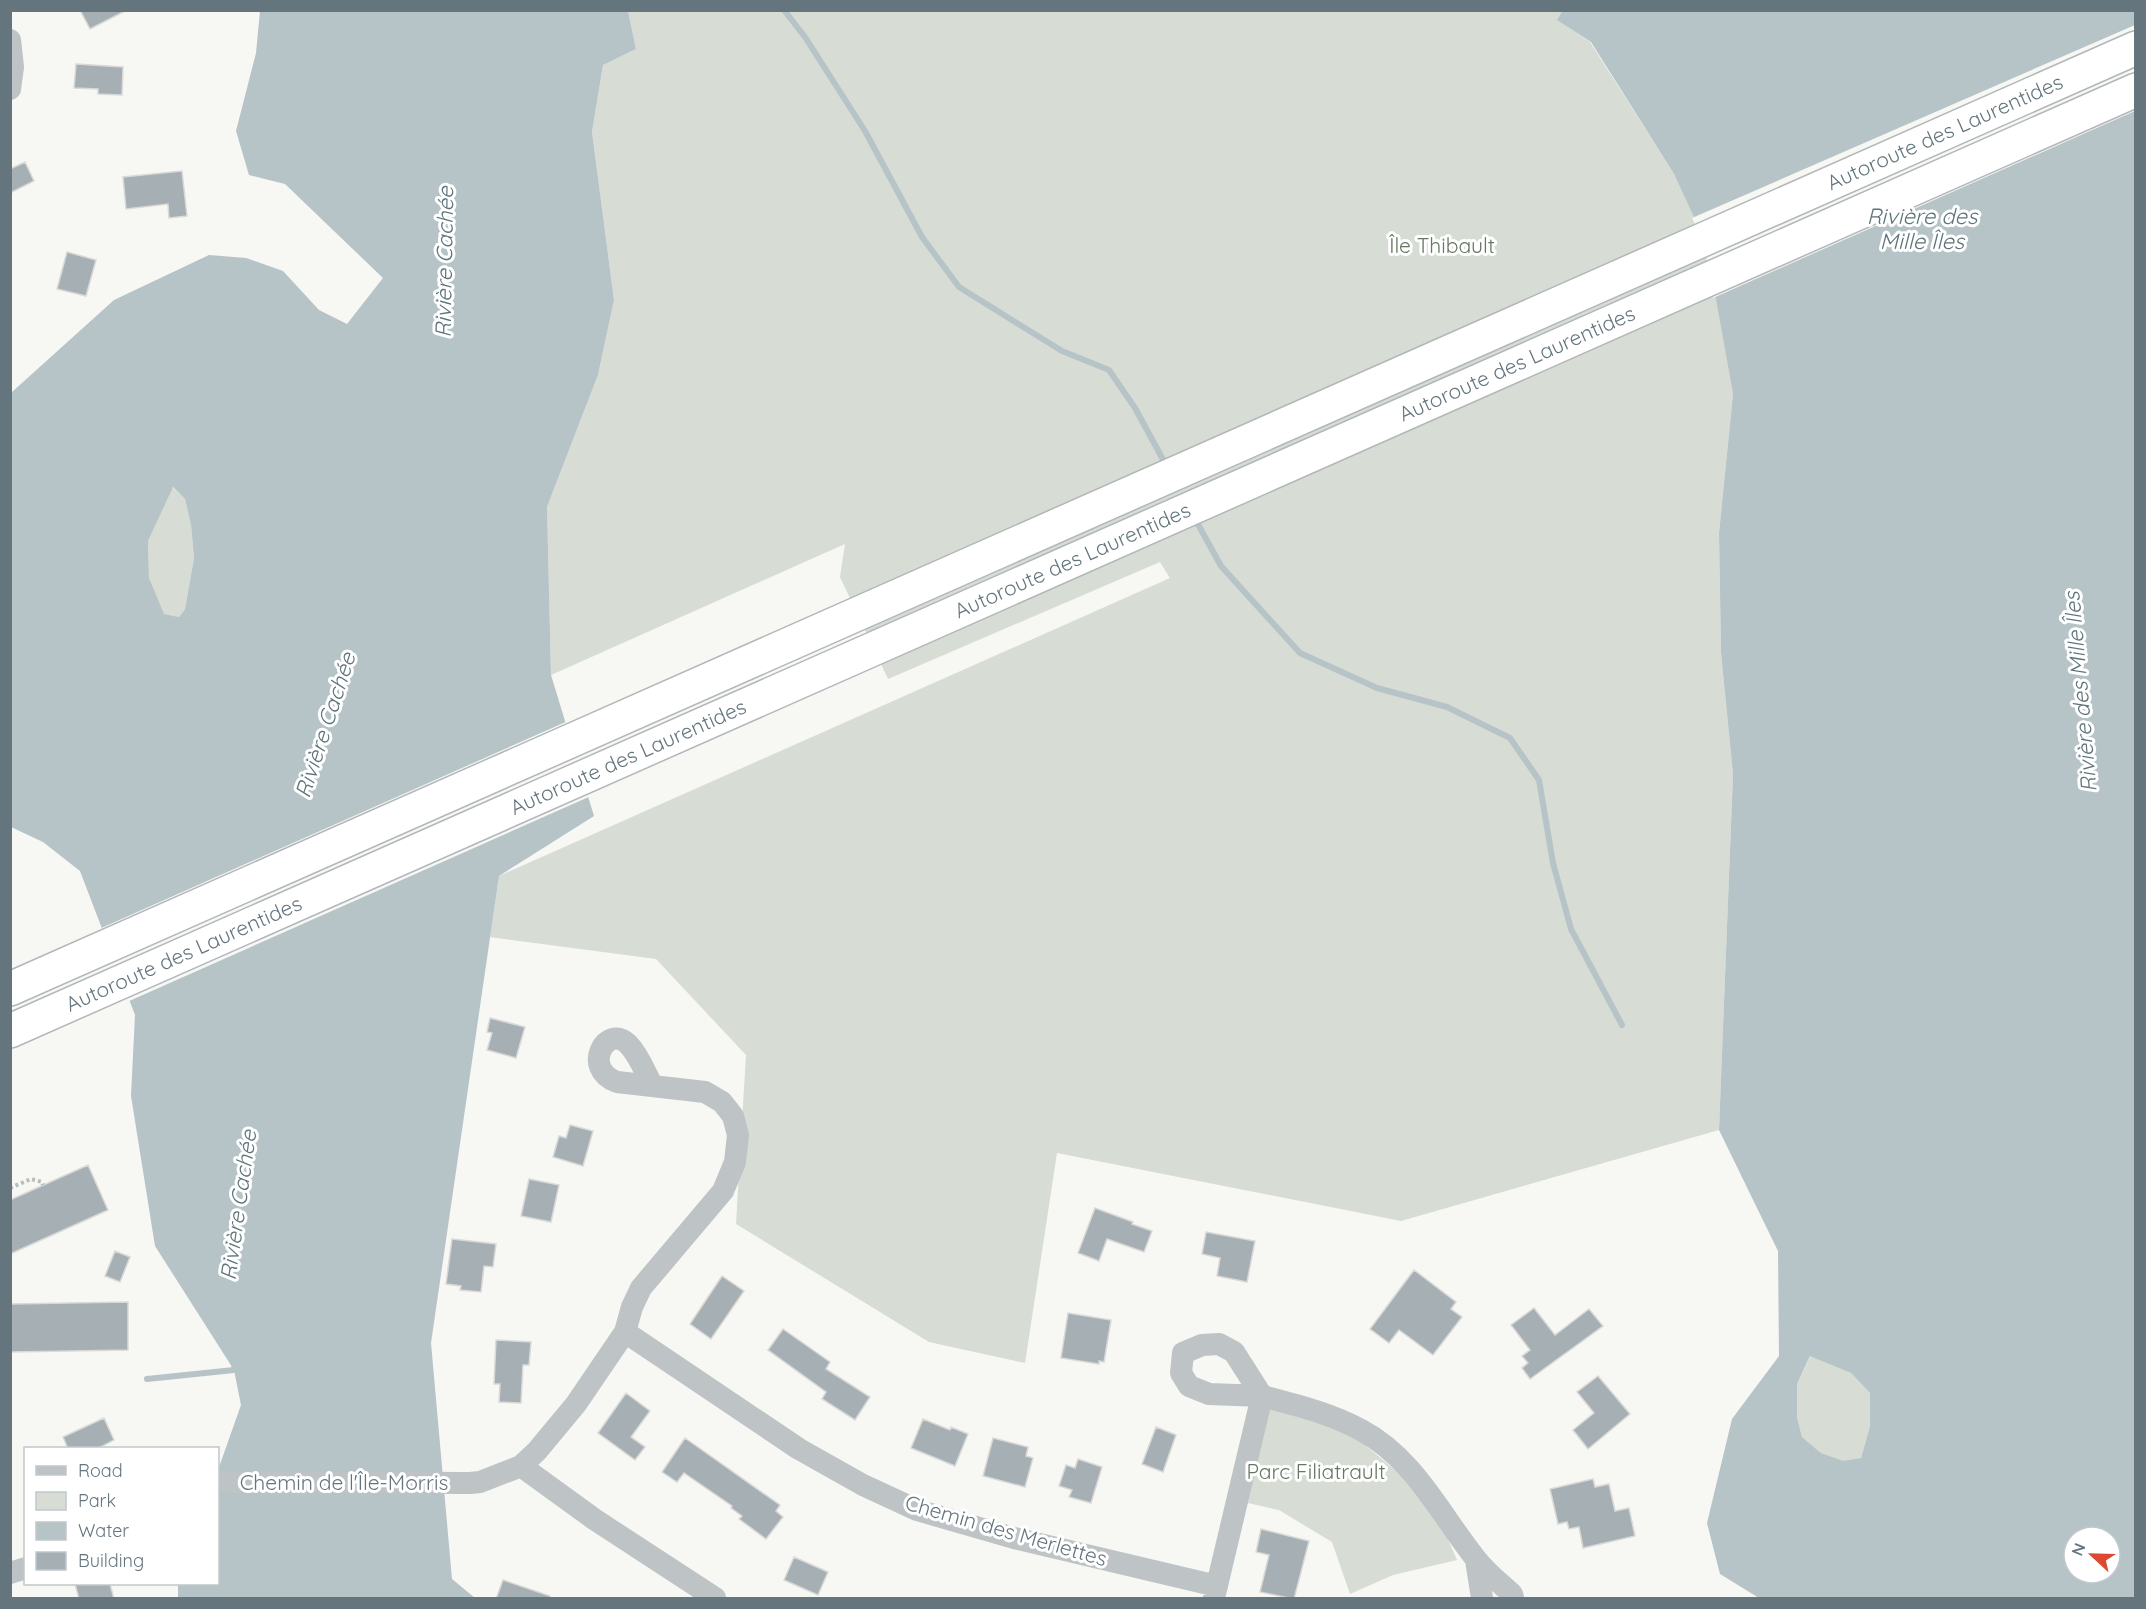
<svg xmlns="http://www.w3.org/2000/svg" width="2146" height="1609" font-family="Quicksand,sans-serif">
<rect width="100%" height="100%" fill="#f7f7f4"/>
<path fill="#d7dcd4" d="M 1563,10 L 1558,20 L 1590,42 L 1674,174 L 1707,243 L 1733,394 L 1719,533 L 1721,653 L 1733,774 L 1719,1130 L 1401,1221 L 1057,1153 L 1025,1363 L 929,1342 L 736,1224 L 746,1055 L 656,959 L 490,937 L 499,876 L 1170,578 L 1160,562 L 888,679 L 840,577 L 845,544 L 551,675 L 547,507 L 598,375 L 614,300 L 592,132 L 603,65 L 636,49 L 628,11 Z
M 172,487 L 185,499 L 191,525 L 194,558 L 185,609 L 179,617 L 163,614 L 149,578 L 148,541 Z
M 1811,1355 L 1851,1373 L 1870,1393 L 1870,1426 L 1861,1458 L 1843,1462 L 1821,1453 L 1802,1437 L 1797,1417 L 1797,1384 Z
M 1264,1400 L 1342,1426 L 1431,1500 L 1457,1560 L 1393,1575 L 1350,1594 L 1332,1542 L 1279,1510 L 1248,1503 Z"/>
<path fill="#b6c3c7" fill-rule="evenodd" d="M 1563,10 L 2135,11 L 2135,1598 L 1759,1598 L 1720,1574 L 1707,1523 L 1732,1419 L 1779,1356 L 1778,1251 L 1719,1130 L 1733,774 L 1721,653 L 1719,533 L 1733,394 L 1706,243 L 1674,174 L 1591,42 L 1557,20 ZM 1810,1356 L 1851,1373 L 1870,1393 L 1870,1426 L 1861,1458 L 1843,1461 L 1821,1453 L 1802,1437 L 1797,1417 L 1797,1384 ZM 2074,1537 L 2110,1537 L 2110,1573 L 2074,1573 Z
M 260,11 L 628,11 L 636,49 L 603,65 L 592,132 L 614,300 L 598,375 L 547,507 L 551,675 L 594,816 L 499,876 L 431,1343 L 452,1579 L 475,1598 L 178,1598 L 178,1584 L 218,1584 L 218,1470 L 241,1405 L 234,1370 L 155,1246 L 131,1096 L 135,1015 L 80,871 L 43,842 L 11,827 L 12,392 L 114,300 L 209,255 L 246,258 L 283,271 L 319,310 L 347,324 L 383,278 L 285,184 L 249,175 L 236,131 L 256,53 ZM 173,487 L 185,499 L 191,525 L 194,558 L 185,609 L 179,617 L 164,614 L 149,578 L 148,541 Z"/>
<path fill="#f7f7f4" d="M 2135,25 L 2135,111 L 1713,298 L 1704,243 L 1692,218 Z
M 568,721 L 591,796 L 127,1002 L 99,929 Z"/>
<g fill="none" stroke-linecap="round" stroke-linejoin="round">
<path stroke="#b6c3c7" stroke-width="6" d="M 784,10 L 805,37 L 865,131 L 922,237 L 959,287 L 1062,351 L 1109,370 L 1135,408 L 1166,465
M 1194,517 L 1221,566 L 1300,653 L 1377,688 L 1447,707 L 1510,738 L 1539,780 L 1553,863 L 1571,929 L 1622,1025
M 147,1379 L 234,1370 L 235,1362"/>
</g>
<path fill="#a6afb4" stroke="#d9d9d7" stroke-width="1.5" d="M 80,10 L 127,10 L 90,29 Z
M 76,64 L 123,67 L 122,95 L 98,94 L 98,89 L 74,88 Z
M 25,162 L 34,181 L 10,193 L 10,169 Z
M 182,171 L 187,216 L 169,218 L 168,204 L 126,209 L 123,177 Z
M 67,252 L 96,260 L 86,296 L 57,289 Z
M 490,1018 L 525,1027 L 516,1058 L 487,1050 L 492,1033 L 487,1032 Z
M 570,1125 L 593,1131 L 583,1166 L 553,1157 L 559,1136 L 566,1138 Z
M 88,1165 L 108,1210 L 10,1254 L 10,1200 Z
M 529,1179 L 559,1185 L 551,1222 L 521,1216 Z
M 1095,1208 L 1133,1222 L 1132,1224 L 1152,1231 L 1144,1252 L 1107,1239 L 1099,1261 L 1078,1253 Z
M 1206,1232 L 1255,1241 L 1247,1282 L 1217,1276 L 1220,1258 L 1202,1254 Z
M 452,1239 L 496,1244 L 493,1267 L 484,1266 L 481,1292 L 460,1290 L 461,1286 L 446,1284 Z
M 115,1251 L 130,1257 L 120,1282 L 105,1276 Z
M 1414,1270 L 1456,1302 L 1451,1309 L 1462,1317 L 1433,1355 L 1399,1330 L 1389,1343 L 1370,1329 Z
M 722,1276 L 744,1291 L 711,1339 L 690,1324 Z
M 128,1302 L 128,1350 L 10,1352 L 10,1304 Z
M 1534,1308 L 1555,1335 L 1589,1309 L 1603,1326 L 1530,1379 L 1522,1368 L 1528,1363 L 1522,1356 L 1530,1350 L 1511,1325 Z
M 1068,1313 L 1111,1320 L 1104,1362 L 1099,1361 L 1099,1364 L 1061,1358 Z
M 783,1329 L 830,1362 L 826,1369 L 870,1397 L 855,1420 L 822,1399 L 826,1392 L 768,1350 Z
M 496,1340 L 531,1342 L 529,1365 L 523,1365 L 521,1403 L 499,1402 L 500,1384 L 494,1384 Z
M 1598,1376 L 1630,1414 L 1588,1449 L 1573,1430 L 1594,1413 L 1577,1392 Z
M 626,1393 L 650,1411 L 631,1437 L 645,1447 L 635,1460 L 598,1433 Z
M 104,1418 L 114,1440 L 97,1449 L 68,1449 L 63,1437 Z
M 923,1419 L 950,1430 L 951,1427 L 968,1434 L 955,1466 L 911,1448 Z
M 1156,1427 L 1176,1435 L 1163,1472 L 1142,1464 Z
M 685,1438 L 780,1505 L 776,1511 L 783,1517 L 766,1539 L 739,1519 L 742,1516 L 731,1508 L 732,1506 L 684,1473 L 677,1482 L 662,1472 Z
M 993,1438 L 1028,1447 L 1026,1456 L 1033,1458 L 1025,1487 L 983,1476 Z
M 1078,1459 L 1102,1467 L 1091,1503 L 1069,1497 L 1072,1490 L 1059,1486 L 1066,1465 L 1075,1468 Z
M 1593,1479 L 1595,1487 L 1609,1484 L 1615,1511 L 1629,1508 L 1635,1536 L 1583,1548 L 1579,1527 L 1569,1529 L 1567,1522 L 1558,1524 L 1550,1489 Z
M 1261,1529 L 1309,1541 L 1294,1599 L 1260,1592 L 1269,1555 L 1256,1552 Z
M 794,1557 L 828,1572 L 818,1595 L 784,1580 Z
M 503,1580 L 550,1596 L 550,1599 L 496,1599 Z
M 75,1584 L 110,1584 L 114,1599 L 79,1599 Z"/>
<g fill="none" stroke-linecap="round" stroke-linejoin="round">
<defs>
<g id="motorway">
<path id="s1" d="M 10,989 L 2136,48"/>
<path id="s2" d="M 10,1031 L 2136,90"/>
</g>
</defs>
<use href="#motorway" stroke="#b2b7b9" stroke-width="36"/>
<path stroke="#b9bcbe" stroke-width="4" stroke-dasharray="3 3" stroke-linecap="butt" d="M 10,1188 L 31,1179 L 42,1182 L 43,1185"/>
<path stroke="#bec3c6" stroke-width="22" d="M 10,40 L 13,67 L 10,89
M 625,1332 L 799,1449 L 863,1485 L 917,1510 L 1014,1538 L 1217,1586
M 1219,1344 L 1234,1352 L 1262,1396 L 1209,1394 L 1189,1386 L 1181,1373 L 1183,1353 L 1202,1345 Z
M 521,1466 L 594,1519 L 715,1598
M 218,1482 L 470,1483 L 480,1482 L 521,1466 L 537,1451 L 576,1404 L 625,1332 L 632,1307 L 641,1288 L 723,1191 L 735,1162 L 738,1135 L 733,1116 L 722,1102 L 705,1092 L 617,1082 C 581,1069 606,1023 628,1044 C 639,1055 645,1072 652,1085
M 1476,1560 L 1482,1598
M 10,1573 L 26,1568
M 1214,1598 L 1262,1396 C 1296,1405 1330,1413 1361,1430 C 1414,1458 1440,1514 1476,1559 C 1486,1572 1500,1583 1512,1594 L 1513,1598"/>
<use href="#motorway" stroke="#fff" stroke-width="33"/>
</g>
<g text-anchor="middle" stroke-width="6" stroke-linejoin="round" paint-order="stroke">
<g font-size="21" fill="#64757e" stroke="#fff">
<text dy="7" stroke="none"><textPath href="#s1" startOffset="2116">Autoroute des Laurentides</textPath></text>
<text dy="7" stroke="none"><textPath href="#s2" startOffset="1648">Autoroute des Laurentides</textPath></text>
<text dy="7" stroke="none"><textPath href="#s2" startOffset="1162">Autoroute des Laurentides</textPath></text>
<text dy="7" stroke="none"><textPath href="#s2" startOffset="676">Autoroute des Laurentides</textPath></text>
<text dy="7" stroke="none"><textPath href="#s2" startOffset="190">Autoroute des Laurentides</textPath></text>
<text x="344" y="1490">Chemin de l'Île-Morris</text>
<text transform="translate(1006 1531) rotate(16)" y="7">Chemin des Merlettes</text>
</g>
<g font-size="21" fill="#677762" stroke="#fff">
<text x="1442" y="253">Île Thibault</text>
<text x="1316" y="1479">Parc Filiatrault</text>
</g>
<g font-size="22" font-style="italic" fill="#5e7479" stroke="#fff">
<text x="1922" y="224">Rivière des<tspan x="1922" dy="25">Mille Îles</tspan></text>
<text transform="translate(444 262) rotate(-89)" y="8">Rivière Cachée</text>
<text transform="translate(2080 692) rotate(-95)" y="8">Rivière des Mille Îles</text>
<text transform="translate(325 725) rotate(-72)" y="8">Rivière Cachée</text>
<text transform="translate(238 1205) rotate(-82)" y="8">Rivière Cachée</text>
</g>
</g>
<rect width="2146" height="1609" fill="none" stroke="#64757e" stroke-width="24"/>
<rect x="24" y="1447" width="195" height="138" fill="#ffffff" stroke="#c1c8cb" stroke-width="1.5"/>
<rect x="36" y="1466" width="30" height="9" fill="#bec3c6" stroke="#c1c8cb" stroke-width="1.5"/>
<text x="78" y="1477" font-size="18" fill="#64757e">Road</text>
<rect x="36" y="1492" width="30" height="18" fill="#d7dcd4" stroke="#c1c8cb" stroke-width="1.5"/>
<text x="78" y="1507" font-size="18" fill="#64757e">Park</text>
<rect x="36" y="1522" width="30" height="18" fill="#b6c3c7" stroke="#c1c8cb" stroke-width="1.5"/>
<text x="78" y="1537" font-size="18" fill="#64757e">Water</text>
<rect x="36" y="1552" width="30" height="18" fill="#a6afb4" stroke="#c1c8cb" stroke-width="1.5"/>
<text x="78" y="1567" font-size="18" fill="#64757e">Building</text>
<g transform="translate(2092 1555) rotate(292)"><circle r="28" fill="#ffffff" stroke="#c1c8cb" stroke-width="1.5"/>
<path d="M0-4.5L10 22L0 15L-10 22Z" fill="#dc4930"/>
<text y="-9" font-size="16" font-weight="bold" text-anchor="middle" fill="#64757e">N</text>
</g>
</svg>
